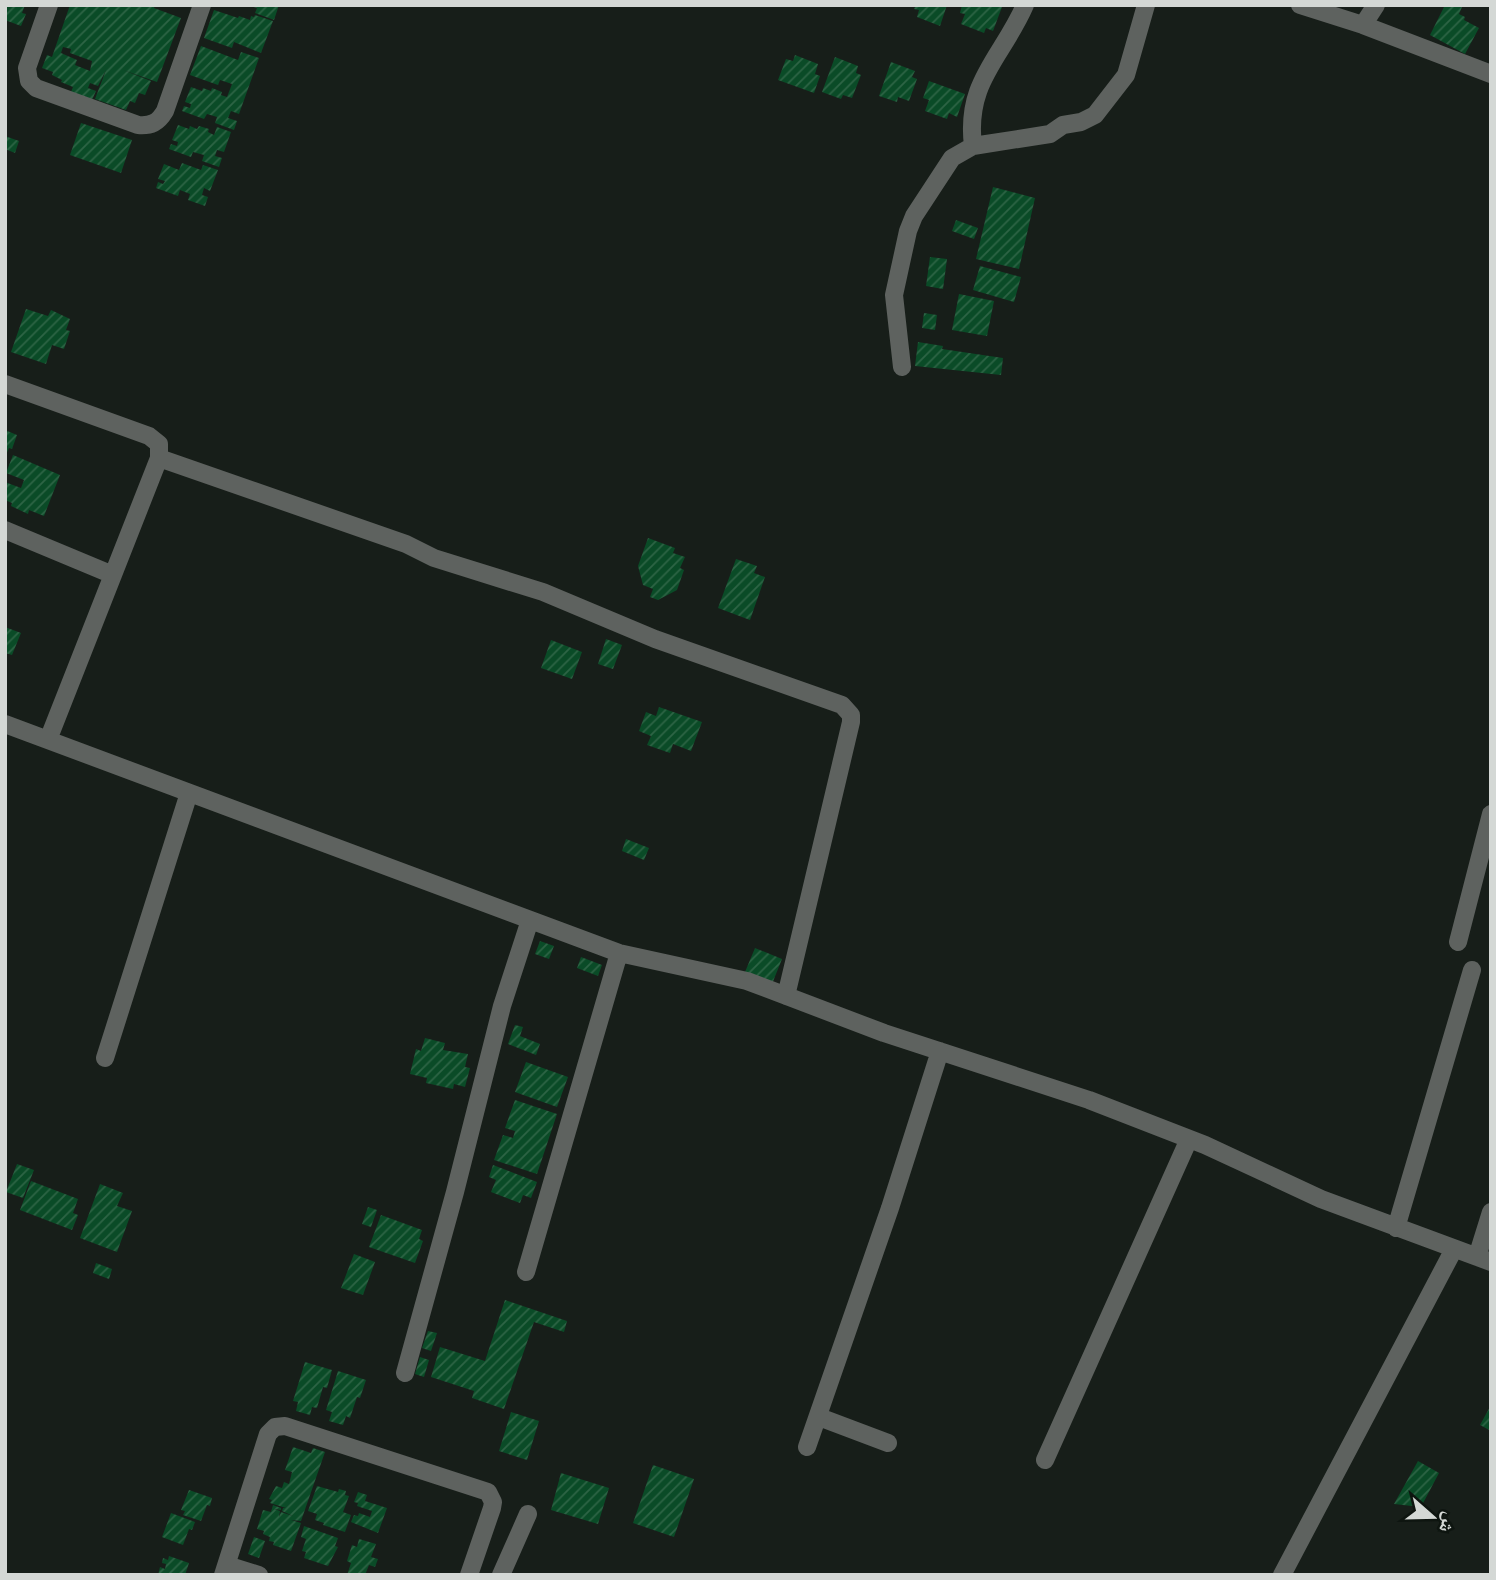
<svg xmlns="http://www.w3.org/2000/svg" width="1496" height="1580" font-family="'Noto Sans','Noto Naskh Arabic',sans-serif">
<defs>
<pattern id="building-hatch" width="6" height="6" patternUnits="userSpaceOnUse" patternTransform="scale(1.75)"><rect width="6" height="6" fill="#0a4b27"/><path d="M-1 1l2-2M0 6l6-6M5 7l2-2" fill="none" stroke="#2d6445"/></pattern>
</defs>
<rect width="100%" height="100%" fill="#171e19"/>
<path fill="url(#building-hatch)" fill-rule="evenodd" d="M 5,5 L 25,5 L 22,13 L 26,14 L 21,26 L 5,20 Z
M 70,5 L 155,5 L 154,8 L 181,18 L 157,82 L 123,70 L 151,81 L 145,95 L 139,93 L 135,103 L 130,101 L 126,110 L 95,99 L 106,70 L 98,86 L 90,83 L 88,88 L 96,91 L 92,100 L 71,92 L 73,87 L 61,82 L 62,80 L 52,75 L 53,72 L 42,68 L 47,55 L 52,57 ZM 63,47 L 71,49 L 70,53 L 92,61 L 90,71 L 75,65 L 77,60 L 61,53 Z
M 279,5 L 274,20 L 255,13 L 257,8 L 251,6 Z
M 916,5 L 947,5 L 940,26 L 917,17 L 919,10 L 914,9 Z
M 962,5 L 1002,7 L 993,31 L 986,28 L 984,33 L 961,24 L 965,14 L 960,13 Z
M 1445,5 L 1462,7 L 1459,14 L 1465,17 L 1464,20 L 1479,28 L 1465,54 L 1430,35 Z
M 214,10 L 238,18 L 239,16 L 250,20 L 251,16 L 254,17 L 255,15 L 273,21 L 261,53 L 234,42 L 232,48 L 204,38 Z
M 201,46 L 238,60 L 241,52 L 259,58 L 239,114 L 231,111 L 228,118 L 237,121 L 234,130 L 215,123 L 217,117 L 207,114 L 204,119 L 182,111 L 184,106 L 190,108 L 191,104 L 185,102 L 191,87 L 202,91 L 203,88 L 211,91 L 212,88 L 222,92 L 221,95 L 227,97 L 232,84 L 220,80 L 218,85 L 190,75 Z
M 795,55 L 818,64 L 815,74 L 820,76 L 814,93 L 778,80 L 786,59 L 793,61 Z
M 835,57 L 858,66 L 856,73 L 861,75 L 852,98 L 843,95 L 841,99 L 822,92 Z
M 891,62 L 915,71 L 912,77 L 917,79 L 909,101 L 898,97 L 897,102 L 879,96 Z
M 929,81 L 965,94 L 957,117 L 949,113 L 947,119 L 925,111 L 929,100 L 923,98 Z
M 81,123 L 132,140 L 121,173 L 70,155 Z
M 178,125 L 189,129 L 190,126 L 197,129 L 199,126 L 209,129 L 208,132 L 214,135 L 217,127 L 231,132 L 224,152 L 217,150 L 215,156 L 222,158 L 219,167 L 202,161 L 204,155 L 193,152 L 191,157 L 169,149 L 171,144 L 177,146 L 178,142 L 172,140 Z
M 5,136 L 19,141 L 15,153 L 5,149 Z
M 182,163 L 201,170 L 203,165 L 218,170 L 210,191 L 204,188 L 202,195 L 208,197 L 205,206 L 188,200 L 190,194 L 180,190 L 178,196 L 156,188 L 158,182 L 163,184 L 165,181 L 158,179 L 164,164 L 179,170 Z
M 993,187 L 1035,198 L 1019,269 L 976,259 Z
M 956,220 L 978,228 L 974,239 L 952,231 Z
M 930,257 L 947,259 L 943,289 L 926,286 Z
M 980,266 L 1021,277 L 1014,302 L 973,290 Z
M 959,294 L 994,301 L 987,336 L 952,330 Z
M 26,309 L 48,316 L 51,310 L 70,319 L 66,330 L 70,331 L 64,349 L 52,345 L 46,364 L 11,352 Z
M 924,313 L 937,315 L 935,330 L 922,328 Z
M 918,342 L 943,346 L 942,349 L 1003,358 L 1001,375 L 915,366 Z
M 5,430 L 17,435 L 12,449 L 9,448 L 5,457 Z
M 13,455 L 60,475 L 44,516 L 29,510 L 28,514 L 11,506 L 12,503 L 5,500 L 5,482 L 21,488 L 24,480 L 6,473 Z
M 648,538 L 675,548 L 673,553 L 685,557 L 680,568 L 684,570 L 677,590 L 658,600 L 650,597 L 653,589 L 643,585 L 638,566 Z
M 736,559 L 757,566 L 754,573 L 765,577 L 750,620 L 718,608 Z
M 5,627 L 21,633 L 12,655 L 5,653 Z
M 606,639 L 622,645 L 613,669 L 598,664 Z
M 551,640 L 582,652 L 572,679 L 541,668 Z
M 659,707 L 702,722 L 691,751 L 673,744 L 670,753 L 647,745 L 651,736 L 639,731 L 646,712 L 656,716 Z
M 626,839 L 649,848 L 644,860 L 622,851 Z
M 540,941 L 554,946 L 549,959 L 535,954 Z
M 755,948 L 782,959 L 772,984 L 745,972 Z
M 581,957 L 602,965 L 598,976 L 577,968 Z
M 515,1025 L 523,1027 L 520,1036 L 540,1044 L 536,1055 L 508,1044 Z
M 425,1038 L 445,1043 L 443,1050 L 468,1054 L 465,1067 L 470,1068 L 465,1087 L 454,1084 L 453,1089 L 426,1083 L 427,1078 L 410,1074 L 416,1049 L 421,1051 Z
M 526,1062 L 568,1077 L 557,1107 L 515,1092 Z
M 515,1100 L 557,1114 L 537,1174 L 494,1160 L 503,1135 L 513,1138 L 515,1131 L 505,1128 Z
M 17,1164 L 34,1170 L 23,1198 L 6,1192 Z
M 493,1165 L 537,1182 L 531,1198 L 523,1195 L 520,1203 L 491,1192 L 496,1180 L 489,1177 Z
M 31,1181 L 78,1199 L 73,1213 L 78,1215 L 72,1230 L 20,1210 Z
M 100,1184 L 123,1193 L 117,1206 L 132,1211 L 117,1252 L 80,1238 Z
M 368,1207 L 377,1210 L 371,1227 L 362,1224 Z
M 381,1215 L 422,1230 L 419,1239 L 423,1241 L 415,1263 L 369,1247 Z
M 354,1254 L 375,1262 L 363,1295 L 341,1288 Z
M 96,1263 L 112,1269 L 109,1279 L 93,1273 Z
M 505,1300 L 567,1321 L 564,1332 L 534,1322 L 504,1409 L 472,1398 L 474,1391 L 431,1377 L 440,1347 L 485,1361 Z
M 428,1331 L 437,1333 L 431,1351 L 422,1348 Z
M 420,1357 L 429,1360 L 424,1377 L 415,1374 Z
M 305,1362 L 332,1370 L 327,1388 L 323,1387 L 317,1408 L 312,1407 L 310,1415 L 296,1411 L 298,1402 L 293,1401 Z
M 338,1371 L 366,1380 L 360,1398 L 357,1397 L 350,1418 L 346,1416 L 343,1425 L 329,1421 L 332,1412 L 326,1410 Z
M 1491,1405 L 1491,1431 L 1480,1425 Z
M 511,1412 L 539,1421 L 527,1460 L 499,1451 Z
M 293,1447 L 311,1453 L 313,1448 L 325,1452 L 301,1521 L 291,1520 L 301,1523 L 291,1551 L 273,1545 L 274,1542 L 269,1541 L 270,1537 L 263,1534 L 264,1531 L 257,1529 L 263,1510 L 271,1512 L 273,1505 L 281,1508 L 281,1510 L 274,1509 L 280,1511 L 279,1517 L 281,1512 L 293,1516 L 282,1511 L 283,1508 L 286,1508 L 270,1503 L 272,1500 L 269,1499 L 276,1486 L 282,1488 L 284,1482 L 289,1484 L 292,1472 L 285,1470 Z
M 1418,1461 L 1439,1473 L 1421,1507 L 1394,1504 Z
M 653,1465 L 694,1479 L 674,1537 L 633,1523 Z
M 561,1473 L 609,1488 L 598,1524 L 551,1510 Z
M 317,1486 L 338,1492 L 339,1489 L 346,1491 L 345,1495 L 349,1496 L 343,1512 L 351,1515 L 345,1532 L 323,1525 L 324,1523 L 315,1520 L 317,1514 L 308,1511 Z
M 189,1490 L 212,1498 L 210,1506 L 207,1505 L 201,1521 L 183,1515 L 185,1511 L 181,1510 Z
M 358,1492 L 367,1495 L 365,1501 L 387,1508 L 378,1533 L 351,1522 L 354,1515 L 358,1516 L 359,1513 L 370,1517 L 372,1511 L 357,1506 L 358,1503 L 354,1502 Z
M 171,1513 L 195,1522 L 192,1530 L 189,1529 L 183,1545 L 162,1537 Z
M 304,1526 L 338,1538 L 335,1546 L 338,1547 L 328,1566 L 304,1558 L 306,1552 L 302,1551 L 306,1539 L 301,1537 Z
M 254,1537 L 265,1541 L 259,1558 L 248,1554 Z
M 359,1539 L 376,1544 L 371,1557 L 378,1559 L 375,1567 L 369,1565 L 365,1575 L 347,1575 L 351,1563 L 347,1561 L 352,1545 L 357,1547 Z
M 169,1556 L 189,1563 L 185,1575 L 158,1575 L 160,1567 L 165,1569 L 166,1564 L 162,1563 L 163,1558 L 168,1560 Z"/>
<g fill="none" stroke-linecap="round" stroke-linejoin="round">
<path stroke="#5e625f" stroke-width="18" d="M 49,5 L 27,68 L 29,81 L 36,88 L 138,125 C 151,126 158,123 165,111 L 202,5
M 1300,5 L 1363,25 L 1491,74
M 1363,25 L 1376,5
M 973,146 C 965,81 1002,58 1025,5
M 902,367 L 894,295 L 908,231 L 914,216 L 952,158 L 973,146 L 1050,134 L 1063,125 L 1081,122 L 1095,115 L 1126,75 L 1146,5
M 5,384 L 149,436 L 159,444 L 159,458 L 406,544 L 434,558 L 543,592 L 655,639 L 842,705 L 851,715 L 851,722 L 786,996
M 5,530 L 113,575
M 5,724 L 619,953 L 747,981 L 884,1033 L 1089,1100 L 1205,1145 L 1321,1199 L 1491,1262
M 48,740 L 159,458
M 1458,942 L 1491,814
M 105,1058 L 189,793
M 1396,1228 L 1472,970
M 1477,1257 L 1491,1212
M 526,1272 L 619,953
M 405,1373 L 455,1192 L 502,1006 L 530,920
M 819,1417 L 888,1443
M 807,1447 L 890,1208 L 940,1051
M 1045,1460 L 1189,1139
M 227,1565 L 259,1575
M 223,1575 L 268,1434 L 275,1427 L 285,1426 L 488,1492 L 493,1502 L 492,1508 L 469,1575
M 501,1575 L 528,1514
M 1282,1575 L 1454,1249"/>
</g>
<rect width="1496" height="1580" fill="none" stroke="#d4d8d5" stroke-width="14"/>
<g transform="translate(1433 1517) rotate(110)" stroke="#0e1510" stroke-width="5" paint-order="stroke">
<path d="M0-5L12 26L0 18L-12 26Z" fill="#d4d8d5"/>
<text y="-10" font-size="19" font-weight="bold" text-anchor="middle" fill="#d4d8d5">ش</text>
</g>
</svg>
